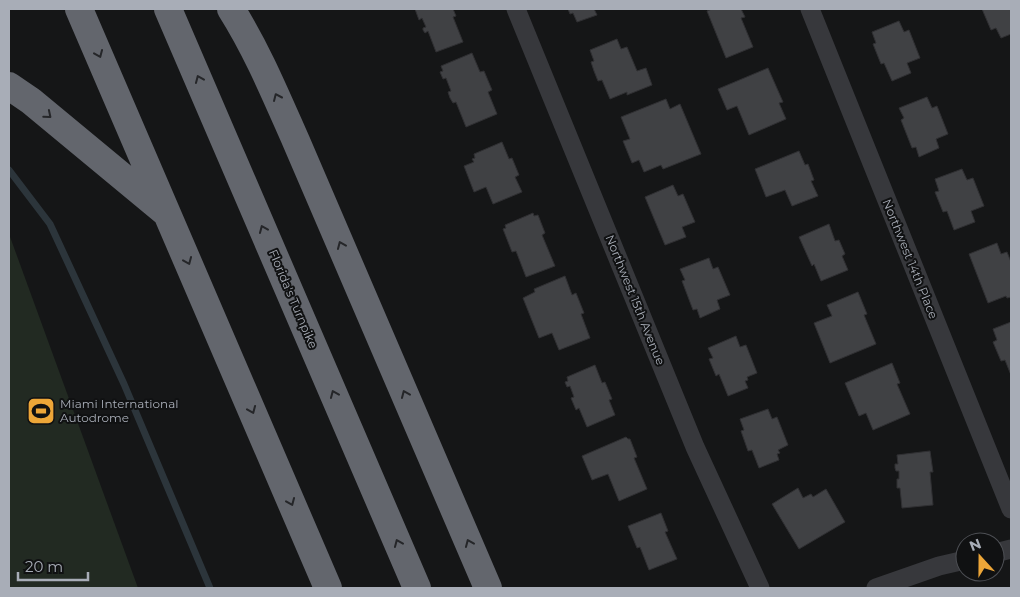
<svg xmlns="http://www.w3.org/2000/svg" width="1020" height="597" font-family="Montserrat,sans-serif">
<rect width="100%" height="100%" fill="#151617"/>
<path fill="#222a22" d="M 9,234 L 138,588 L 9,588 Z"/>
<g fill="none" stroke-linecap="round" stroke-linejoin="round">
<path stroke="#2c353b" stroke-width="7" d="M 9,170 L 50,224 L 124,384 L 210,588"/>
</g>
<path fill="#404144" stroke="#303033" d="M 415,9 L 453,9 L 456,16 L 453,17 L 463,42 L 436,52 L 428,31 L 425,33 L 423,30 L 423,28 L 426,27 L 422,18 L 419,20 Z
M 568,9 L 594,9 L 597,15 L 577,22 L 573,13 L 570,14 Z
M 712,9 L 741,9 L 745,17 L 741,18 L 753,47 L 726,58 L 707,11 Z
M 982,9 L 1011,9 L 1011,34 L 1001,38 L 996,28 L 991,30 Z
M 899,21 L 904,32 L 909,30 L 920,58 L 907,63 L 911,73 L 892,81 L 884,63 L 881,64 L 873,44 L 876,43 L 872,32 Z
M 617,39 L 621,49 L 627,47 L 637,71 L 646,68 L 652,85 L 627,95 L 627,92 L 610,99 L 602,80 L 598,81 L 594,71 L 591,62 L 594,61 L 590,50 Z
M 472,53 L 480,72 L 484,71 L 492,90 L 488,92 L 497,114 L 466,127 L 456,102 L 453,103 L 450,98 L 448,92 L 451,91 L 446,78 L 443,79 L 440,72 L 443,71 L 441,66 Z
M 768,68 L 783,102 L 779,103 L 786,119 L 749,135 L 737,106 L 727,110 L 718,89 Z
M 927,97 L 932,108 L 937,106 L 948,134 L 936,139 L 939,148 L 919,157 L 916,147 L 912,148 L 901,120 L 904,118 L 899,108 Z
M 666,99 L 670,109 L 680,104 L 701,154 L 663,169 L 661,165 L 644,172 L 639,160 L 632,163 L 623,141 L 630,139 L 621,117 Z
M 502,142 L 509,159 L 512,158 L 519,175 L 515,177 L 522,192 L 493,204 L 486,187 L 474,192 L 464,166 L 474,162 L 472,159 L 475,158 L 474,154 Z
M 799,151 L 805,165 L 808,164 L 814,180 L 811,181 L 818,196 L 792,206 L 785,190 L 766,197 L 755,169 Z
M 962,169 L 967,180 L 973,178 L 984,206 L 971,211 L 975,222 L 954,230 L 947,211 L 943,212 L 935,192 L 939,191 L 935,179 Z
M 673,185 L 678,196 L 683,194 L 695,222 L 682,227 L 686,237 L 665,245 L 645,197 Z
M 533,213 L 534,216 L 538,215 L 545,233 L 542,235 L 555,266 L 526,277 L 516,251 L 512,252 L 503,229 L 506,228 L 505,225 Z
M 829,224 L 835,241 L 839,240 L 845,254 L 842,256 L 848,270 L 821,281 L 814,264 L 812,266 L 799,237 Z
M 997,243 L 1001,254 L 1007,252 L 1011,262 L 1011,297 L 1007,298 L 1006,296 L 988,303 L 969,254 Z
M 709,258 L 713,269 L 718,267 L 730,295 L 717,300 L 720,309 L 700,318 L 697,309 L 693,310 L 682,281 L 685,280 L 680,269 Z
M 565,276 L 572,295 L 576,293 L 584,313 L 581,314 L 590,338 L 559,350 L 552,333 L 539,338 L 523,298 L 535,292 L 534,289 Z
M 858,292 L 867,314 L 864,315 L 876,344 L 830,363 L 814,323 L 832,316 L 827,305 Z
M 1011,322 L 1011,375 L 1005,360 L 1001,361 L 993,342 L 997,340 L 993,329 Z
M 736,336 L 740,347 L 746,345 L 757,373 L 747,377 L 748,380 L 745,381 L 748,388 L 728,396 L 719,374 L 716,376 L 709,359 L 713,358 L 708,348 Z
M 892,363 L 900,383 L 897,384 L 910,414 L 873,430 L 866,413 L 859,416 L 845,383 Z
M 595,365 L 602,383 L 605,382 L 612,399 L 609,400 L 615,415 L 587,427 L 579,408 L 576,410 L 571,398 L 574,397 L 570,386 L 567,387 L 565,382 L 568,381 L 567,377 Z
M 768,409 L 772,419 L 777,417 L 788,445 L 778,450 L 780,453 L 777,454 L 779,460 L 759,468 L 752,450 L 748,451 L 741,431 L 744,430 L 740,419 Z
M 626,437 L 628,439 L 630,439 L 637,457 L 634,458 L 647,489 L 619,501 L 608,474 L 592,480 L 582,456 Z
M 930,451 L 933,472 L 930,472 L 933,505 L 902,508 L 900,488 L 897,488 L 897,479 L 899,479 L 899,471 L 896,471 L 895,468 L 895,464 L 898,464 L 897,455 Z
M 798,488 L 803,498 L 811,494 L 813,497 L 826,489 L 845,522 L 799,549 L 772,504 Z
M 661,513 L 668,531 L 665,532 L 677,559 L 649,570 L 640,547 L 637,548 L 628,526 Z"/>
<g fill="none" stroke-linecap="round" stroke-linejoin="round">
<path stroke="#37383c" stroke-width="19" d="M 516,9 L 695,447 L 760,588
M 810,9 L 1011,509
M 995,553 L 1011,549
M 876,588 L 939,566 L 965,560"/>
<path stroke="#63666d" stroke-width="28" d="M 79,9 L 328,588
M 168,9 L 417,588
M 231,9 C 257,50 276,96 296,141 L 488,588
M 9,86 L 31,101 L 165,212"/>
</g>
<defs><path id="oneway-chevron" d="M-2-3.5L2.5 0L-2 3.5" fill="none" stroke-width="1.6" stroke-linecap="round" stroke-linejoin="round" transform="scale(1.25)"/></defs>
<g stroke="#252629">
<use href="#oneway-chevron" transform="translate(99 54) rotate(67)"/>
<use href="#oneway-chevron" transform="translate(199 79) rotate(-113)"/>
<use href="#oneway-chevron" transform="translate(277 97) rotate(-114)"/>
<use href="#oneway-chevron" transform="translate(48 115) rotate(40)"/>
<use href="#oneway-chevron" transform="translate(263 229) rotate(-113)"/>
<use href="#oneway-chevron" transform="translate(341 245) rotate(-113)"/>
<use href="#oneway-chevron" transform="translate(188 261) rotate(67)"/>
<use href="#oneway-chevron" transform="translate(334 394) rotate(-113)"/>
<use href="#oneway-chevron" transform="translate(405 394) rotate(-113)"/>
<use href="#oneway-chevron" transform="translate(252 410) rotate(67)"/>
<use href="#oneway-chevron" transform="translate(291 502) rotate(67)"/>
<use href="#oneway-chevron" transform="translate(398 543) rotate(-113)"/>
<use href="#oneway-chevron" transform="translate(469 543) rotate(-113)"/>
</g>
<defs>
<symbol id="stadium-square" viewBox="-11 -11 22 22"><rect x="-9" y="-9" width="18" height="18" rx="4" fill="#eda638" stroke="#101112"/><path d="M0-5a6.5 5 0 1 0 0 10a6.5 5 0 1 0 0-10ZM-3.5-1.8h7v3.6h-7Z" fill="#111"/></symbol>
</defs>
<g fill-rule="evenodd">
<use href="#stadium-square" x="25" y="395" width="32" height="32"/>
</g>
<g text-anchor="middle" stroke-width="4" stroke-linejoin="round" paint-order="stroke">
<g font-size="12" fill="#a8adb7" stroke="#101112">
<text transform="translate(910 259) rotate(68)" y="4">Northwest 14th Place</text>
<text transform="translate(293 299) rotate(67)" y="4">Florida's Turnpike</text>
<text transform="translate(635 300) rotate(68)" y="4">Northwest 15th Avenue</text>
</g>
<g font-size="12" fill="#a8adb7" stroke="#101112" text-anchor="start">
<text x="60" y="408">Miami International<tspan x="60" dy="14">Autodrome</tspan></text>
</g>
</g>
<rect width="1020" height="597" fill="none" stroke="#a8adb7" stroke-width="20"/>
<g transform="translate(980 557) rotate(339)"><circle r="24" fill="#101112" stroke="#4d4f54"/>
<path d="M0-4L9 19L0 12L-9 19Z" fill="#eda638"/>
<text y="-8" font-size="14" font-weight="bold" text-anchor="middle" fill="#a8adb7">N</text>
</g>
<path d="M18 572v8h70v-8" fill="none" stroke="#a8adb7" stroke-width="2.5"/>
<text x="25" y="572" font-size="15" fill="#a8adb7" stroke="#101112" stroke-width="4" paint-order="stroke">20 m</text>
</svg>
